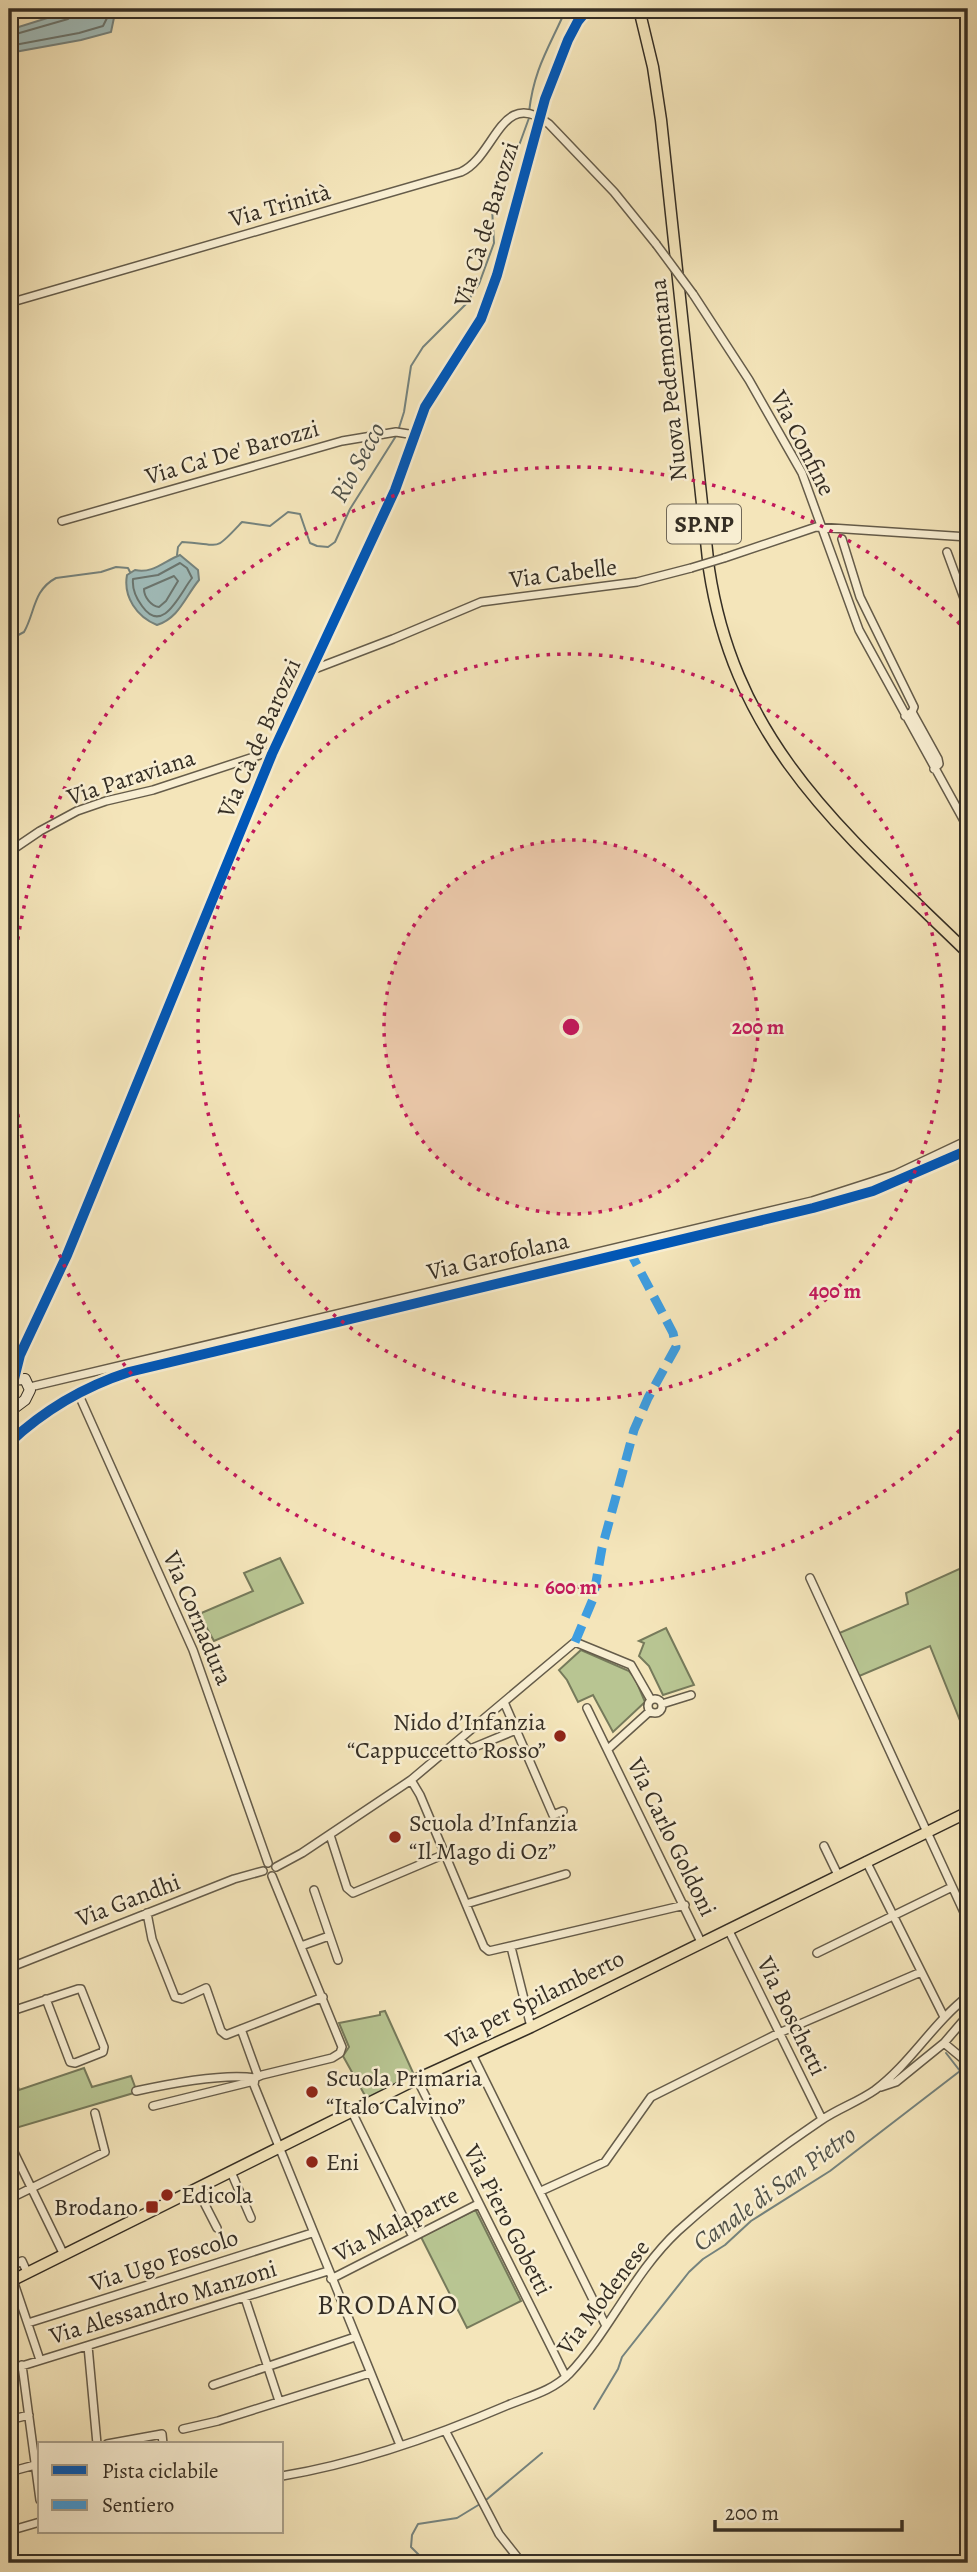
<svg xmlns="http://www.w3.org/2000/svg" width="977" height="2572" font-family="Alegreya,serif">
<rect width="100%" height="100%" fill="#f4e5ba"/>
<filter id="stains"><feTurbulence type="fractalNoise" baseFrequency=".00286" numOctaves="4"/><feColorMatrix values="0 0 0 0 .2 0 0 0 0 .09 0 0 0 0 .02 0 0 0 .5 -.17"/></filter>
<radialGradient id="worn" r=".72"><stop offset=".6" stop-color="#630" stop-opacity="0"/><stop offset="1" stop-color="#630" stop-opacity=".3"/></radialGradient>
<path fill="#b8c592" stroke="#767a5b" stroke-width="2" d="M 280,1558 L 303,1603 L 214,1641 L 199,1614 L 253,1591 L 244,1573 Z
M 968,1565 L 968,1726 L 963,1728 L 930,1646 L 857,1677 L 837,1634 L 908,1604 L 906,1593 Z
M 666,1628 L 694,1685 L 663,1695 L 649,1666 L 639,1656 L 644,1643 L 639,1641 Z
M 581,1650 L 629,1671 L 635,1678 L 645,1702 L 613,1732 L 593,1695 L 578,1702 L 567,1680 L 559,1670 Z
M 385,2011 L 415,2077 L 368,2101 L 343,2056 L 349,2047 L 339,2023 L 380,2015 L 380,2012 Z
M 9,2058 L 19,2090 L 84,2068 L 92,2087 L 131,2076 L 137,2092 L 9,2130 Z
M 473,2211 L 476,2211 L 521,2301 L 467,2328 L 421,2237 Z"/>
<path fill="#a0bcba" stroke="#75837e" stroke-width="2" d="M 76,9 L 108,9 L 115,13 L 111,32 L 81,40 L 9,53 L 9,30 Z
M 180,555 L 198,570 L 199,580 C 185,597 179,618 157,625 C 137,617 123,597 127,575 L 135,570 C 153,574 164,561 180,555 Z"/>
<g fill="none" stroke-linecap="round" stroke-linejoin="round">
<path stroke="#6a756f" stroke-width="2" d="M 9,36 L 68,19 L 73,15 L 74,9
M 9,46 L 79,33 L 103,26 L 107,18 L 105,9
M 180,563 L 187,568 L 192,578 C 180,593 163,636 142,606 C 136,598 132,589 133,579 L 158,575 Z
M 174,576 L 178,581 L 166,601 L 159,607 C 151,606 144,597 144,589 Z"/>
<path stroke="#75837e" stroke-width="2" d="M 529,112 C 534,68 549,48 566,9
M 398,431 L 404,412 L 411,366 L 423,347 L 466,304 L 479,284 L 494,243 L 492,208 L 495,195 L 502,174 L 517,151 L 529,118
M 177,555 L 178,547 L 182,542 C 223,544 213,553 242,522 L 270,526 L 288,512 L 300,514 L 310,543 L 317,546 L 328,547 L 335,542 L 350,509 L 396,436
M 9,640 L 24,632 C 35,613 33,590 56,578 L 101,572 L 116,567 L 128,568 L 130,572
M 594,2409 L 618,2369 L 622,2357 L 689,2272 L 703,2259 L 725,2245 L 751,2221 L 830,2171 L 960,2071 L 946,2053
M 486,2500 L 542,2453
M 427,2563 L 411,2547 L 412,2535 L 418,2524 L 457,2518 L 480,2504"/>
<defs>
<path id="street" d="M 693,294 L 749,380 L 802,473 L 859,630 L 968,828
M 9,303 L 461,172 C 496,156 501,86 549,124 L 614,192 L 656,244
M 62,521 L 342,441 L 396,432 L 415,435
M 842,539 L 860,597 L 914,707 L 912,712 L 905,716
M 947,552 L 968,609
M 724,558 L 816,527 L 968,537
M 312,670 L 393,639 L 481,602 L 637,582 L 691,568
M 912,712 L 938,759 L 939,764 L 934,769
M 9,852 L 40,831 L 77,811 L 106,801 L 153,790 L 266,753 L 272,754
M 30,1387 L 812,1201 L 896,1174 L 968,1140
M 78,1393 L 193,1650 L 268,1863
M 810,1578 L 968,1921
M648 1706a7 7 0 1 1 14 0a7 7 0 1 1-14 0Z
M 504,1702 L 553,1815 L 563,1811
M 662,1704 L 691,1695
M 587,1708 L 701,1942
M 460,1740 L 470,1749 L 516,1730
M 608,1749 L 650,1711
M 411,1780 L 420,1795 L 484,1947 L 489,1951 L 685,1905
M 330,1835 L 347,1888 L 353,1893 L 445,1854
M 824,1846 L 838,1875
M 866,1861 L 944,2017
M 276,1867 L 302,1853 L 411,1780 L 575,1642 L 631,1665 L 651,1700
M 272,1876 L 342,2047 L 340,2053 L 332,2058 L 262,2075 L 255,2078 L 254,2085 L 400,2445
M 314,1890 L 338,1960
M 466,1904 L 566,1874
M 147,1913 L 152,1939 L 175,1997 L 182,1999 L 206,1988 L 221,2031 L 226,2035 L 323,1997
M 728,1929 L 822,2119
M 301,1946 L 329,1936
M 511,1947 L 531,2027
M 817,1953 L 952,1887
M 9,1968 L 234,1879 L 263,1871
M 9,2012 L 78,1989 L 81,1989 L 104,2047 L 103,2052 L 75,2063 L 70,2062 L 46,1999
M 241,2029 L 258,2076
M 944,2043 L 968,2063
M 472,2054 L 605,2324
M 417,2079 L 566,2377
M 881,2087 L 896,2082 L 944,2043 L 968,2015
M 136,2091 C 168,2084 224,2073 255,2078
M 153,2106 L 254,2081
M 352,2112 L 413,2237
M 9,2142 L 64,2255
M 231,2172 L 251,2218
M 197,2189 L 217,2228
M 541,2191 L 605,2162 L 651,2097 L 779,2033 L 921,1972
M 9,2199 L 105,2152 L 95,2113
M 9,2267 L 22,2261 L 27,2272
M 331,2279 L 478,2204
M 13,2280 L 40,2360
M 245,2298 L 279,2401
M 28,2323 L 312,2233
M 88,2346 L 97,2444
M 22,2365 L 40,2500
M 9,2370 L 328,2271
M 213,2385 L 355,2337
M 9,2420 L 29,2415
M 183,2429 L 218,2421 L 370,2373
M 446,2432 L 499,2534 L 522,2563
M 107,2444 L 162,2434 L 163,2444
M 9,2472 L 35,2465
M 282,2476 C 360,2463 436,2436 508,2405 C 530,2396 552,2391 569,2374 C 610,2331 633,2273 678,2231 C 722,2191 770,2155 820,2121 C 837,2109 858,2102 875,2090 C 910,2064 933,2023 968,1996
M 9,2531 L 40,2522"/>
<path id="secondary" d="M 14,1379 L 20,1355 L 67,1255 L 272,754 L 395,490 L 425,407 L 481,319 L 497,275 L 545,99 L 568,40 L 578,21 L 588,9
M 9,1412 L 25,1400 L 30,1390 L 25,1379 L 11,1380"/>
<path id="primary" d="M 639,9 L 653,67 L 661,120 L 709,569 C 736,747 847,835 968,953
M 9,2282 L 417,2079 L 531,2027 L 968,1812"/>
</defs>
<use href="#street" stroke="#655c4a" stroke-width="10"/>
<use href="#secondary" stroke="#352e24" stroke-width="12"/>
<use href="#primary" stroke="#352e24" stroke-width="13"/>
<use href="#street" stroke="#f8eed2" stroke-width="7"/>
<use href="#secondary" stroke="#f8eed2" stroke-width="10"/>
<use href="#primary" stroke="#f4e5ba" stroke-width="10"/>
<defs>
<path id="street-bridge" d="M 656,244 L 693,294
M 691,568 L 724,558"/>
</defs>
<use href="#street-bridge" stroke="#655c4a" stroke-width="10" stroke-linecap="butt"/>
<use href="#street-bridge" stroke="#f8eed2" stroke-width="7"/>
<path stroke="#3e9de0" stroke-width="9" stroke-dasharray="18 9" stroke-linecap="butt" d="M 575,1642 L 593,1599 L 602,1548 L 634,1430 L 648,1398 L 676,1347 L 673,1333 L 628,1248"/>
<defs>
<path id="cycleway" d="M 14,1379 L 20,1355 L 67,1255 L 272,754 L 395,490 L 425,407 L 481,319 L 497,275 L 545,99 L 568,40 L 578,21 L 588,9
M 9,1443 C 44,1410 83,1387 129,1372 L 813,1208 L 873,1191 L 968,1150"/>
</defs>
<use href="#cycleway" stroke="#f8eed2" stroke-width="15"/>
<use href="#cycleway" stroke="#0057b8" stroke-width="10"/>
</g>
<circle cx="571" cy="1027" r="187" fill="#c2185b" fill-opacity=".12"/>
<g fill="none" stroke="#c2185b" stroke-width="3.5" stroke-dasharray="3.5 7">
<circle cx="571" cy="1027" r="187"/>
<circle cx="571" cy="1027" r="373"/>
<path d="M967 1423A560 560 0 1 1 967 631"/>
</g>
<g fill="#8f2418" stroke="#f8eed2" stroke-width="2.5">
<circle cx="560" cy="1736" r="7"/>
<circle cx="395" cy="1837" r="7"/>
<circle cx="312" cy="2092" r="7"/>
<circle cx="312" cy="2162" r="7"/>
<circle cx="167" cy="2195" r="7"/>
<rect x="145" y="2200" width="14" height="14" rx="3.5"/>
</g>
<g text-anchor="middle" stroke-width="5" stroke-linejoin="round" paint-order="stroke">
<rect fill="#f8eed2" stroke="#706858" stroke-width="2" x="667" y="504.5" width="74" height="39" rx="5"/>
<g font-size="23" font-weight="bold" fill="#352e24">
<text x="704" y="532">SP.NP</text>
</g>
<g font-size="24" fill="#352e24" stroke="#f8eed2">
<text transform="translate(280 205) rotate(-16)" y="8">Via Trinità</text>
<text transform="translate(486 224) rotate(-73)" y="8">Via Cà de Barozzi</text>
<text transform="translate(668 380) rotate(-96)" y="8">Nuova Pedemontana</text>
<text transform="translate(803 443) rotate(63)" y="8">Via Confine</text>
<text transform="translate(232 452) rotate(-16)" y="8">Via Ca' De' Barozzi</text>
<text transform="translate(563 573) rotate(-7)" y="8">Via Cabelle</text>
<text transform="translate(259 738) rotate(-66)" y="8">Via Cà de Barozzi</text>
<text transform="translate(131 777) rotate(-18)" y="8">Via Paraviana</text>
<text transform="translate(498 1256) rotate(-13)" y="8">Via Garofolana</text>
<text transform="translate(198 1618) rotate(67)" y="8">Via Cornadura</text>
<text transform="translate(672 1837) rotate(64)" y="8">Via Carlo Goldoni</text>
<text transform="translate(128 1900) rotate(-21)" y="8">Via Gandhi</text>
<text transform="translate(535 1999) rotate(-26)" y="8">Via per Spilamberto</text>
<text transform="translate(792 2016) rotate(64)" y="8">Via Boschetti</text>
<text transform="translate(508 2220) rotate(63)" y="8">Via Piero Gobetti</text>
<text transform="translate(396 2224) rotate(-27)" y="8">Via Malaparte</text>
<text transform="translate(164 2260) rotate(-18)" y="8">Via Ugo Foscolo</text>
<text transform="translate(603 2297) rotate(-53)" y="8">Via Modenese</text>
<text transform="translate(163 2302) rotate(-17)" y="8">Via Alessandro Manzoni</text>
</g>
<g font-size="24" fill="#352e24" stroke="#f8eed2" text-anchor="start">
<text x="546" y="1730" text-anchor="end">Nido d’Infanzia<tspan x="546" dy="28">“Cappuccetto Rosso”</tspan></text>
<text x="409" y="1831">Scuola d’Infanzia<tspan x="409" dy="28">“Il Mago di Oz”</tspan></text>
<text x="326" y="2086">Scuola Primaria<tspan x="326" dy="28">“Italo Calvino”</tspan></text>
<text x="326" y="2170">Eni</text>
<text x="181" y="2203">Edicola</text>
<text x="138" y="2215" text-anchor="end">Brodano</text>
</g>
<g font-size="26" font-style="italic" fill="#50524a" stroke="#f8eed2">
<text transform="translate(357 462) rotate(-61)" y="9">Rio Secco</text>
<text transform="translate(774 2188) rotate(-36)" y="9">Canale di San Pietro</text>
</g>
<g font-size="28" letter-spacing="2" fill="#352e24" stroke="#f8eed2">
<text x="388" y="2314">BRODANO</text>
</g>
</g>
<circle cx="571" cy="1027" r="10" fill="#c2185b" stroke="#f8eed2" stroke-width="3.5"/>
<g font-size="21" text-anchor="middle" font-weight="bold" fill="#c2185b" stroke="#f8eed2" stroke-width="5" stroke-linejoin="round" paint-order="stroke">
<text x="758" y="1034">200 m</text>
<text x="835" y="1298">400 m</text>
<text x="571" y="1594">600 m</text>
</g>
<rect width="977" height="2572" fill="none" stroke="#f4e5ba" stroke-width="35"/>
<rect x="10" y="10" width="956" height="2551" fill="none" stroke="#352e24" stroke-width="3.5"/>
<rect x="18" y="18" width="942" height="2537" fill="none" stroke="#352e24" stroke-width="2"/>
<rect x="38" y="2442" width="245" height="91" fill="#f8eed2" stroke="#aaa18c" stroke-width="2"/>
<rect x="52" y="2465" width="35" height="10" fill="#0057b8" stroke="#aaa18c" stroke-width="2"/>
<text x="102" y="2478" font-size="21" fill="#352e24">Pista ciclabile</text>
<rect x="52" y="2500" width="35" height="10" fill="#3e9de0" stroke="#aaa18c" stroke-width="2"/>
<text x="102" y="2512" font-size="21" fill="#352e24">Sentiero</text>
<path d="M715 2520v10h187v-10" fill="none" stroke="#352e24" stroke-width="3.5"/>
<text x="725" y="2520" font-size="21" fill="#352e24" stroke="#f8eed2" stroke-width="5" paint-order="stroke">200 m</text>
<rect width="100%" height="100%" filter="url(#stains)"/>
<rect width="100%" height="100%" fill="url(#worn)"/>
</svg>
